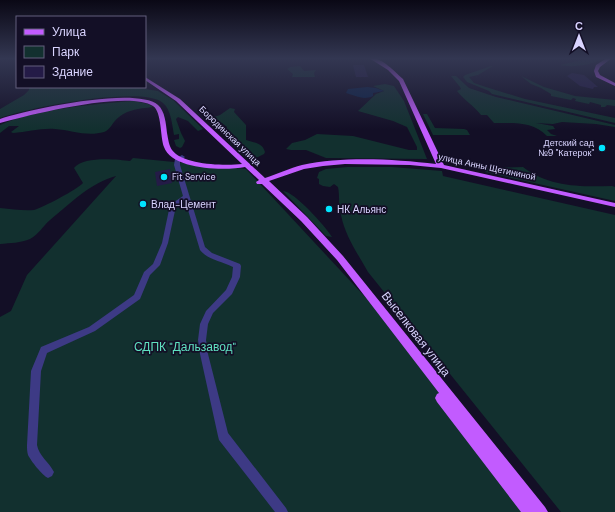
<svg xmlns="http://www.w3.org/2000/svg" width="615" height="512" font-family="'DM Sans',sans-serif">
<rect width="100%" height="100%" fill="#130f26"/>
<path fill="#12302f" d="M 590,58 L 604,58 C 593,65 572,68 560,65 Z
M 300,66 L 304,71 L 316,70 L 314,73 L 315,77 L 292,77 L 293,74 L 287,69 L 290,67 Z
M 491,66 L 493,66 L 478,75 L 469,77 L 474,83 L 486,87 L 525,99 L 615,118 L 615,123 L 492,94 L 489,91 L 467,82 L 463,77 L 465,75 Z
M 451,76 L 456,76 L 469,88 L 496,97 L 615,125 L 615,127 L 596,124 L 562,122 L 553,124 L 536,123 L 553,126 L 555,129 L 547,130 L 551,134 L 557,136 L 547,136 C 533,121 514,123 494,123 L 487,115 L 481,115 C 474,106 464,100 457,91 L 461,89 L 460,87 Z
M 521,76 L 544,87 L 575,96 L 615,100 L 615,106 L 607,105 L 605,107 L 601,107 L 601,105 L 590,102 L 589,104 L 575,101 L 576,99 L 573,98 L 571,100 L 551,96 L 551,94 L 541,88 L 531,84 Z
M 385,84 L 394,86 L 404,101 L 427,159 L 326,158 L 306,150 L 291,150 L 286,149 L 292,143 L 305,140 L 317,134 L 353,136 L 409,150 L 417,150 L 417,147 L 407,127 L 393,121 L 358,111 L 376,94 L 384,91 L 373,86 Z
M 29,87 L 133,87 L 158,91 L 173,100 L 203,129 L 198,131 L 188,121 L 178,117 L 176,119 L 181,133 L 185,141 L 182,147 L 180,148 L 176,146 L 174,140 L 179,139 L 179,134 L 174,135 C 172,125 171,109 163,103 C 142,85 27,108 0,118 L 0,109 L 24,95 L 29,90 Z
M 134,101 L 148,104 L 153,107 C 138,109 125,109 114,122 C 111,126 109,130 104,132 C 87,137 71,130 55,129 C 41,128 27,132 13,133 L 11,132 L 19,126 L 9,126 L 0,133 L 0,125 C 35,109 95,104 134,101 Z
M 230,108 L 235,109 L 234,112 L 246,125 L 246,140 C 254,143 262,142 265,152 L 264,154 L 256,158 L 246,158 L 226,139 L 225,136 L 227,127 L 214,117 L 220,115 Z
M 423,114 L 427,114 L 435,128 L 464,129 L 467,130 L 470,135 L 433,135 Z
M 133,158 L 246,169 L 367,299 L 535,512 L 0,512 L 0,317 L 11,311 L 27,275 L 116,176 C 90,183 71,203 50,220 C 43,226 39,234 30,239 C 21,243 10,243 0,244 L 0,208 C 12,209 23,211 34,210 C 42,208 78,189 83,183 L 74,168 C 83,156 116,159 130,161 Z
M 347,167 L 392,167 L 442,171 L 443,176 L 615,215 L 615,512 L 561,512 L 368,272 C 358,254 345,236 341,215 C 338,206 340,196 338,187 L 334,184 L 330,187 L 323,186 L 319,184 L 319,179 L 317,178 L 319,172 L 326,169 Z
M 523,167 C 549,187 580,187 612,186 L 615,187 L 615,201 L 485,172 L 487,168 Z
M 283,191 C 294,191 326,227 332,237 L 326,236 Z"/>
<path fill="#0c2248" d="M 367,87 L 376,88 L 384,91 L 373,93 L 373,96 C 363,101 355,95 346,93 L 348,89 Z"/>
<path fill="#241b47" d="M 353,65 L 364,65 L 368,77 L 356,77 Z
M 572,73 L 584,75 L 598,87 L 594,87 L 593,89 L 580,86 L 567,76 Z
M 170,169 L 172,183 L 157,186 L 155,172 Z"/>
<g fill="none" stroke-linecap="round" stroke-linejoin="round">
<path fill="#3d3a85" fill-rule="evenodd" d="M 0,58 L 4,58 L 0,60 Z
M 182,155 L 185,157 L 180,161 L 180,165 L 205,247 L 212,253 L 235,262 L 240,264 L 241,266 L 240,277 L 232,294 L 213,313 L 208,324 L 206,340 L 208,354 L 228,433 L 286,508 L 288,512 L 275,512 L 219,440 L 218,436 L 200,354 L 198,340 L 200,324 L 206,311 L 226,290 L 232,277 L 233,267 C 221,261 208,260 200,250 L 185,200 L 176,206 L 168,243 L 160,265 L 150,275 L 140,299 L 95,331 L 47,353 L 41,371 L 37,445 C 39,456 49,462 54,472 L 52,476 L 48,478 C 42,475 31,461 28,455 C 27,452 27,448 27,445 L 31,371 L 41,347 L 89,327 L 134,295 L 144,272 L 153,264 L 162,243 L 170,205 L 183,196 L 174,165 L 175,159 Z"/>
<path fill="#c25bff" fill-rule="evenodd" d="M 369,58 C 382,57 394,71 403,79 L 444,165 L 615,203 L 615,207 L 441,168 L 410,165 L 345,164 L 323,166 L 304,169 L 269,181 L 307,217 L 343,256 L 545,507 L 548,512 L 521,512 L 437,402 L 435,398 L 437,394 L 439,393 L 337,260 L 301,221 L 262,184 L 257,184 L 256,182 L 259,180 L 245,167 C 225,171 172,170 164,147 C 160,137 162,112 153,106 C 128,90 29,115 0,123 L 0,119 C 28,110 135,86 158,105 C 165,111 166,124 167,133 C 168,138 169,146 172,150 C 183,165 225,166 242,164 L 176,101 L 145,80 L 145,77 L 180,99 L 265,178 C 277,174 290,168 302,165 C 344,156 394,159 436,164 L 399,81 L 388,70 Z
M 607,58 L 612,58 L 600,67 L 598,71 L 600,75 L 615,83 L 615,86 L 596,77 L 594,71 L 596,65 Z"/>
</g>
<linearGradient id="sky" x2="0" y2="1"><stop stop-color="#0a0815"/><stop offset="0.45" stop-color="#333752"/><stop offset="1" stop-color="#333752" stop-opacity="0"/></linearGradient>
<rect width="615" height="130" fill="url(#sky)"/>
<g fill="#00e5ff" stroke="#130f26" stroke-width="1.5">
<circle cx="602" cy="148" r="4"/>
<circle cx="164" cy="177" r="4"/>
<circle cx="143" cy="204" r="4"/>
<circle cx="329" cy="209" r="4"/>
</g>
<g text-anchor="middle" stroke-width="3.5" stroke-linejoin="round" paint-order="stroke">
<g font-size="9" fill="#d9d4ff" stroke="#130f26">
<text transform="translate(230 136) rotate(44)" y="3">Бородинская улица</text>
<text transform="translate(487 167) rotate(12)" y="3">улица Анны Щетининой</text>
</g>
<g font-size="9" fill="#d9d4ff" stroke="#130f26" text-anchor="end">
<text x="594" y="146">Детский сад<tspan x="594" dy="10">№9 "Катерок"</tspan></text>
<text x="172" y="180" text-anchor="start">Fit Service</text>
</g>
<g font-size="10" fill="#d9d4ff" stroke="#130f26" text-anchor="start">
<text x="151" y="208">Влад-Цемент</text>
<text x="337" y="213">НК Альянс</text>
</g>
<g font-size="12" fill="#d9d4ff" stroke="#130f26">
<text transform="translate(416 334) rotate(52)" y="4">Выселковая улица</text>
</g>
<g font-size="12" fill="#5fe0c0" stroke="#130f26">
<text x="185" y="351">СДПК "Дальзавод"</text>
</g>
</g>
<rect x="16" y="16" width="130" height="72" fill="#130f26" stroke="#625e7d"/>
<rect x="24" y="29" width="20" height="6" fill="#c25bff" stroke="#625e7d"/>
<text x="52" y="36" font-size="12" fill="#d9d4ff">Улица</text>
<rect x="24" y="46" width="20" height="12" fill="#12302f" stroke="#625e7d"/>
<text x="52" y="56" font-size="12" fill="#d9d4ff">Парк</text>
<rect x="24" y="66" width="20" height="12" fill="#241b47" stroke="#625e7d"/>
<text x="52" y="76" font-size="12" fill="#d9d4ff">Здание</text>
<g transform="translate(579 36)" stroke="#130f26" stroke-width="3" paint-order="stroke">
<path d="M0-3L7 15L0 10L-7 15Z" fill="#d9d4ff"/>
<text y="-6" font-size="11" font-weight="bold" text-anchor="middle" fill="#d9d4ff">С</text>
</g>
</svg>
